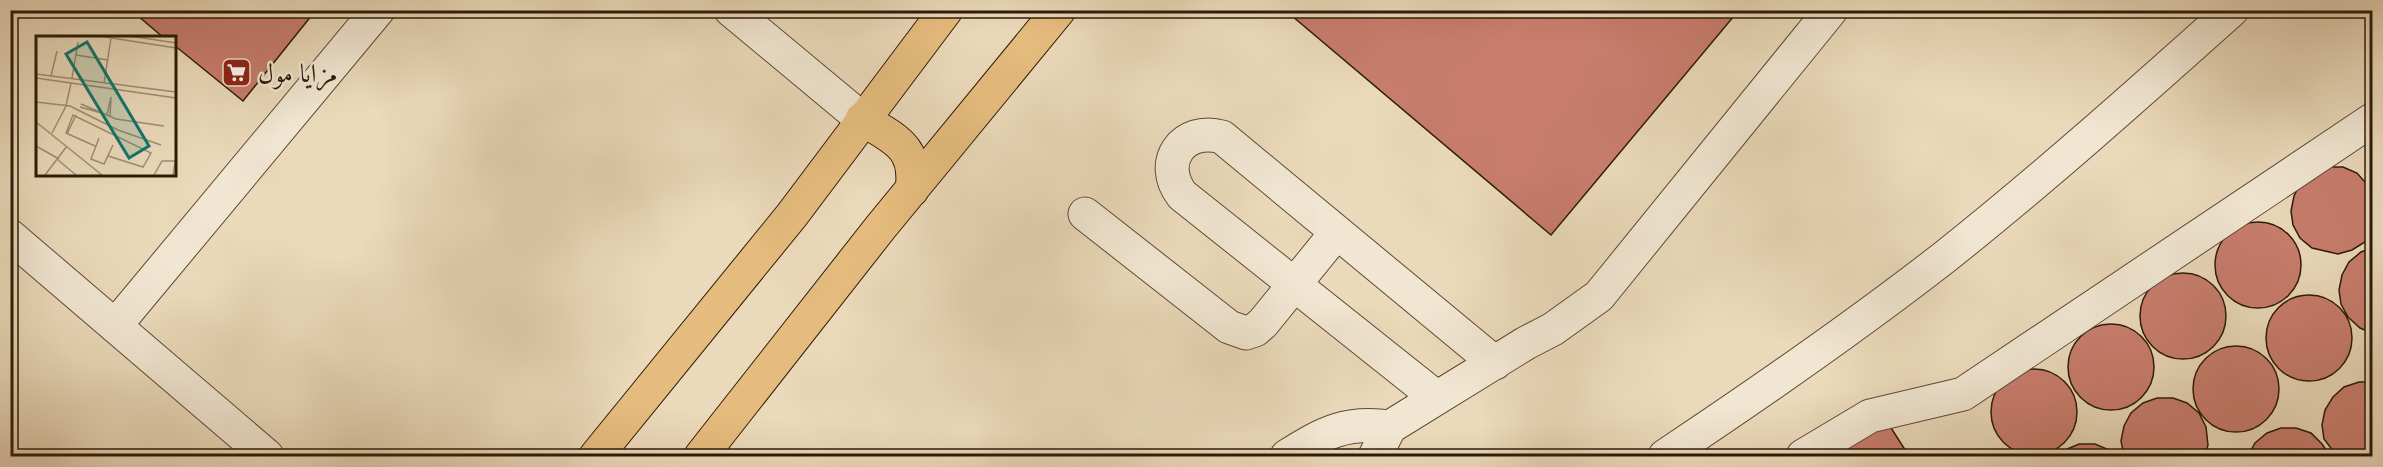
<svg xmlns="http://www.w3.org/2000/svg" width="2383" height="467" font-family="Cardo,Amiri,serif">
<rect width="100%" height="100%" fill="#ead9ba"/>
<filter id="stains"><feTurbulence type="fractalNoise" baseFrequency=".00333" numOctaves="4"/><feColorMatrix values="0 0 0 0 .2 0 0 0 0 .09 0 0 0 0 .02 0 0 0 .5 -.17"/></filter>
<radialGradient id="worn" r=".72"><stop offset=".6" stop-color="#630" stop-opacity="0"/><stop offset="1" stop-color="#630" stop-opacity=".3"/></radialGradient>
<path fill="#c87d6d" stroke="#2c1b08" stroke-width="1.5" d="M 131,10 L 316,10 L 243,101 L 174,45 L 174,38 L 164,38 Z
M 1285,10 L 1739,10 L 1551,235 Z
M 2372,146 L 2372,181 L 2369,163 Z
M 2327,167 L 2343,167 L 2357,173 L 2372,190 L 2372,232 L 2365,242 L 2352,250 L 2338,254 L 2312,248 L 2300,238 L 2293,225 L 2291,211 L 2294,196 L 2301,182 Z
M2215 265a43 43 0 1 1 86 0a43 43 0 1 1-86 0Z
M 2372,248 L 2372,333 L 2360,328 L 2348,317 L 2341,304 L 2339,290 L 2342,275 L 2349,262 L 2361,252 Z
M2140 316a43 43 0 1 1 86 0a43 43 0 1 1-86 0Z
M2266 338a43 43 0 1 1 86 0a43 43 0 1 1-86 0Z
M2068 367a43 43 0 1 1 86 0a43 43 0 1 1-86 0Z
M2193 389a43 43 0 1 1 86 0a43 43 0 1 1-86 0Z
M1991 412a43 43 0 1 1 86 0a43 43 0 1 1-86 0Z
M 2359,382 L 2372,382 L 2372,456 L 2337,456 L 2324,439 L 2322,425 L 2325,410 L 2333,397 L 2344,387 Z
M 2157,398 L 2173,398 L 2187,403 L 2199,413 L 2206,427 L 2208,445 L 2205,456 L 2124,456 L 2121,441 L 2124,426 L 2131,413 L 2143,403 Z
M 1886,420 L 1909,456 L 1828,456 Z
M 2281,428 L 2296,428 L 2311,433 L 2322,444 L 2330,456 L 2248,456 L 2255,443 L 2267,433 Z
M 2079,444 L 2095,444 L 2109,450 L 2117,456 L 2057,456 L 2065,450 Z"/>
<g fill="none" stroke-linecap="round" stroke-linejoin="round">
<defs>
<path id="minor" d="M 731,10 L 862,119
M 1085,214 L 1229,327 L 1246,333 L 1255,330 L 1263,323 L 1337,232
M 10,236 L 267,456
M 115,326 L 378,10
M 1437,398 L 1182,195 C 1157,162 1183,126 1222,137 L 1495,363
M 1287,456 C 1324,433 1345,421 1390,427
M 1375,456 L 1390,427 L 1526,343 L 1553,329 L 1599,296 L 1831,10
M 1665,456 C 1761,392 1855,327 1946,256 C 2044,178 2138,94 2232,10
M 1803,456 L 1870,416 L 1963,394 L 2372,120"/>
<path id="major" d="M 862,119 C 895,139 918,147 912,190
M 596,456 L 792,215 L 946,10
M 701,456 L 880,228 L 1059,10"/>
</defs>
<use href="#minor" stroke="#5c4a34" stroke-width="35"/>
<use href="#major" stroke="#2c1b08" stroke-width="35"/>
<use href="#minor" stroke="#f1e6d2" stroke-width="33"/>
<use href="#major" stroke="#e5bc7d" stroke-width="33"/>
</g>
<defs>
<symbol id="supermarket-square" viewBox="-11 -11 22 22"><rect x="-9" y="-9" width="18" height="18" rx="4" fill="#8f2418" stroke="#f1e6d2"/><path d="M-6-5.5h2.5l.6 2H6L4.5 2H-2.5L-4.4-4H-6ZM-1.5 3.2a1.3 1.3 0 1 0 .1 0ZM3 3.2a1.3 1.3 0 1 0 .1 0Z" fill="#fff"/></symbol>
</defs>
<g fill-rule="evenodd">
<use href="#supermarket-square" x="220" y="56" width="33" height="33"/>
</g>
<g text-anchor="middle" stroke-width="5" stroke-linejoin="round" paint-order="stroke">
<g font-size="26" fill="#2c1b08" stroke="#f1e6d2" text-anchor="start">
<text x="258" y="82">مزايا مول</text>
</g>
</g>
<g transform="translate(36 36)">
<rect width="140" height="140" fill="#ead9ba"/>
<path fill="none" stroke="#9e8d73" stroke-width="1.5" d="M 63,0 L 140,12M 94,0 L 140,7M 40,19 L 72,24M 0,38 L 140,56M 15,40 L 21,15M 0,42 L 140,62M 36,42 L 42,6M 68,47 L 75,2M 0,66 L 34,70 L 82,94 L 125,109M 45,68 L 80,83 L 128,90M 44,71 L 69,78M 71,79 L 75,61 L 74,81M 0,86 L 66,139M 16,97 L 30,70 L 35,47M 31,98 L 40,79M 63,102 L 55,123 L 68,128 L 77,109M 0,110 L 23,123M 59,110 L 30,97 L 37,79 L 115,117 L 107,131 L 72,120M 22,124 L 40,139M 9,139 L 31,110M 118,139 L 126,125 L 139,125M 137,139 L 140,121"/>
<path fill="#0f766e" fill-opacity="0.15" stroke="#0f766e" stroke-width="3" d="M 51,6 L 113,110 L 93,122 L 30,18 Z"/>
<rect width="140" height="140" fill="none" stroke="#2c1b08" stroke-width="3"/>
</g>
<rect width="2383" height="467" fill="none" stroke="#ead9ba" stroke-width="36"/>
<rect x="12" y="12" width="2359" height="443" fill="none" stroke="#2c1b08" stroke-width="3"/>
<rect x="18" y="18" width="2347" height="431" fill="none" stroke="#2c1b08" stroke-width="1.5"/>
<rect width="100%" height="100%" filter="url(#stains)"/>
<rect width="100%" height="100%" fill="url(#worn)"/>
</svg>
